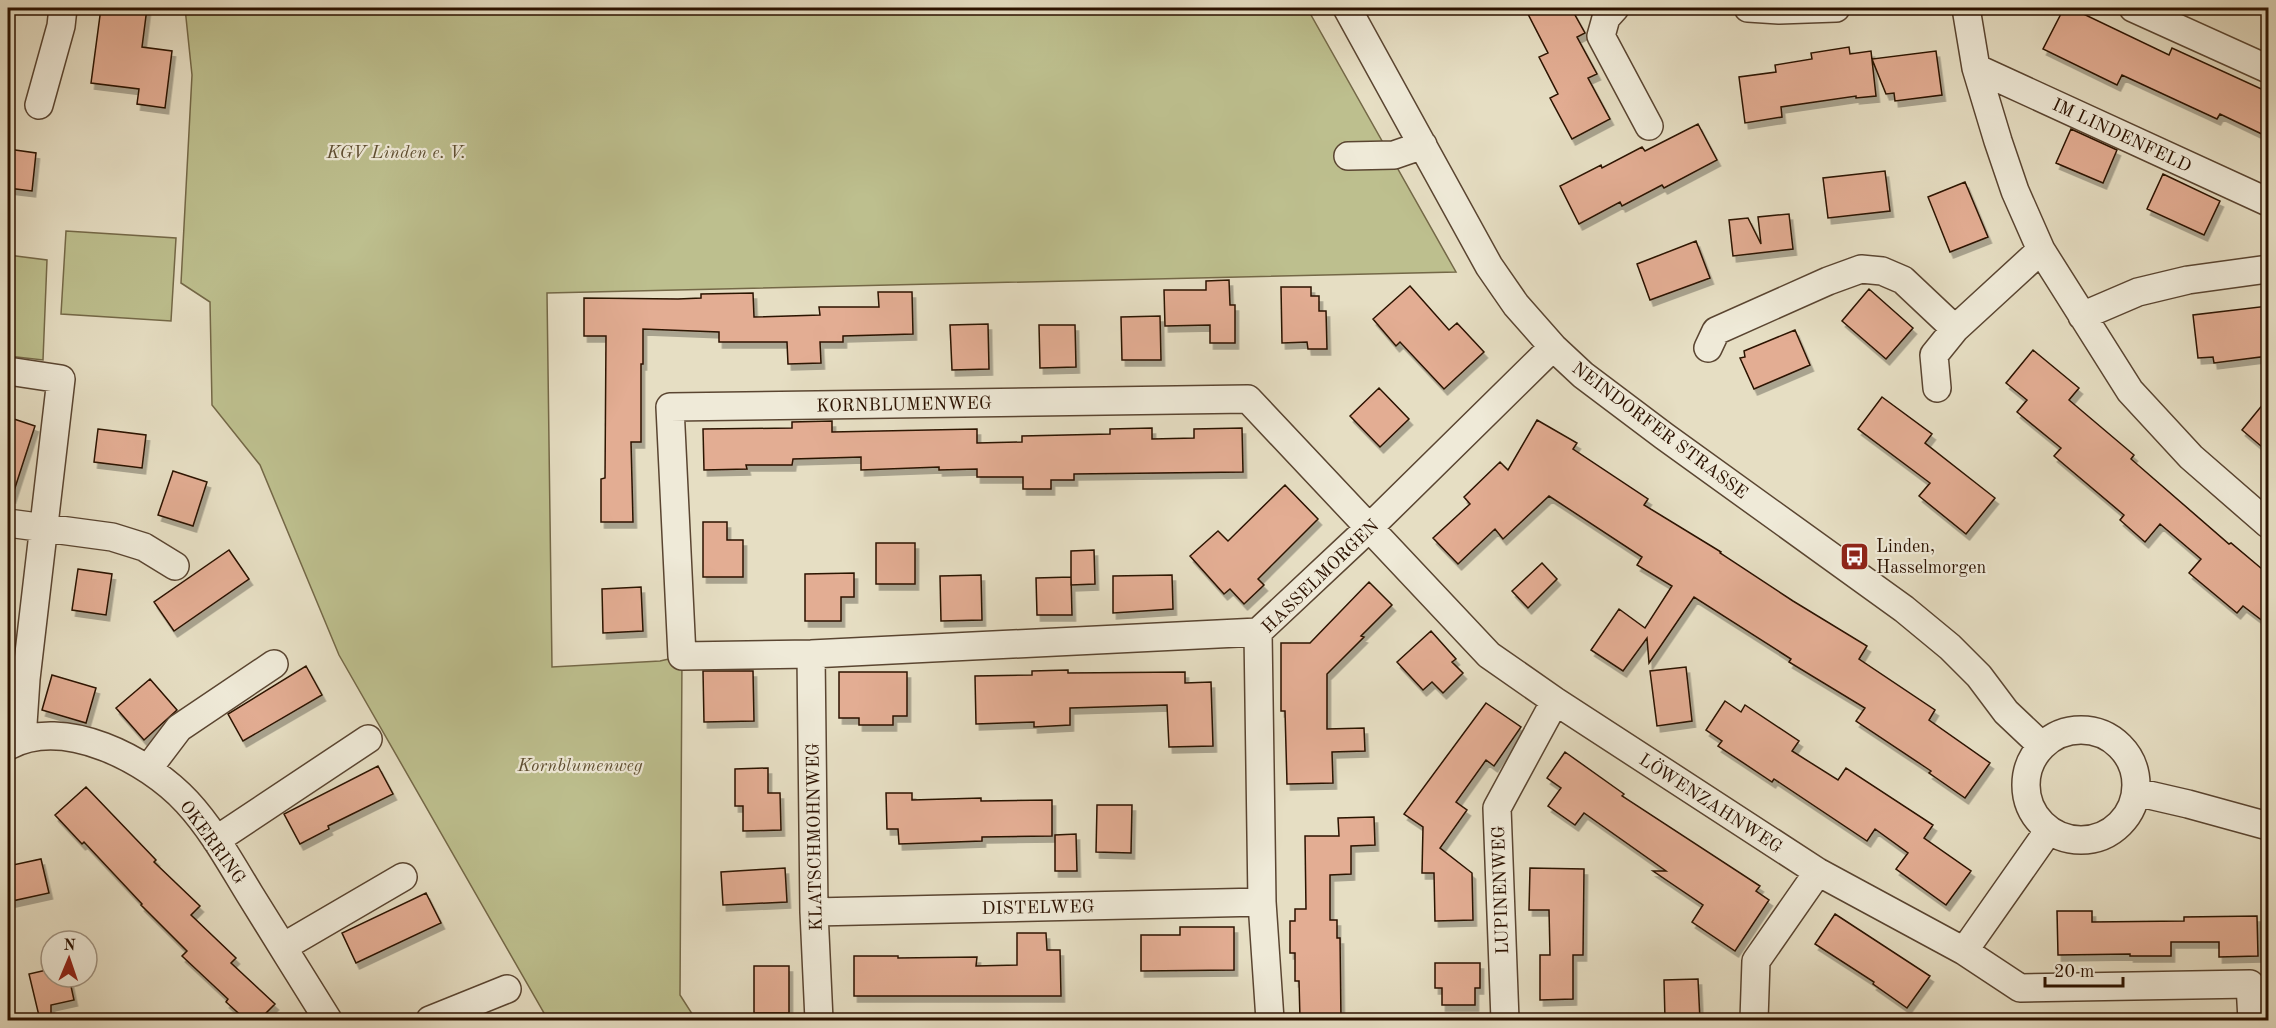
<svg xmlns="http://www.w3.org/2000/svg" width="2276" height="1028" font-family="'Old Standard TT',serif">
<defs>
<filter id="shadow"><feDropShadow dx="3.5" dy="6" stdDeviation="0" flood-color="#0004"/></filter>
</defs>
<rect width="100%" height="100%" fill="#e6dec3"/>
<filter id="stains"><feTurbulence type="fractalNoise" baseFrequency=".00333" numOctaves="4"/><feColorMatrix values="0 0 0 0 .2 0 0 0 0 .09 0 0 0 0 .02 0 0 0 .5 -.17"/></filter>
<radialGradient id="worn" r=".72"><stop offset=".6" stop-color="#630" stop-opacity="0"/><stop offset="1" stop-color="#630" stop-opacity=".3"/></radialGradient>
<path fill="#bdbf8e" stroke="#746847" stroke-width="1.5" d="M 185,8 L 1307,8 L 1456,272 L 547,293 L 552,667 L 660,661 L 682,656 L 680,995 L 696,1020 L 548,1020 L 339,655 L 260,465 L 212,405 L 210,302 L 181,283 L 192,75 Z
M 66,231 L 176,238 L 171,321 L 61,314 Z
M 8,255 L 47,260 L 43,360 L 8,356 Z"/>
<path fill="#e3ad93" stroke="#2c1200" stroke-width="1.5" filter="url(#shadow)" d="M 101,8 L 147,8 L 142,47 L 172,51 L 165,108 L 137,104 L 139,89 L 91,83 Z
M 1542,8 L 1571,8 L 1585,33 L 1577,37 L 1597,74 L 1588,78 L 1610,119 L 1572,139 L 1550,98 L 1558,94 L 1539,57 L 1548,53 L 1528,14 Z
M 2064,8 L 2071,8 L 2169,55 L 2172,48 L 2268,92 L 2268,137 L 2220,114 L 2217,119 L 2122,75 L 2117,85 L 2043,49 Z
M 1849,47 L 1850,54 L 1871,51 L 1876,96 L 1856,98 L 1856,96 L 1781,107 L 1782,117 L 1745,123 L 1739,77 L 1776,72 L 1775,65 L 1812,59 L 1811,53 Z
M 1936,51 L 1942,95 L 1895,101 L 1894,93 L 1886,94 L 1872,59 Z
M 1698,124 L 1717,160 L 1664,188 L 1662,185 L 1622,206 L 1620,202 L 1579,224 L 1560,186 L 1601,165 L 1602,168 L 1642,147 L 1645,151 Z
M 2071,129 L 2117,150 L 2103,183 L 2056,163 Z
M 8,149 L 36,153 L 32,191 L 8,188 Z
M 1885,171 L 1890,211 L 1828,218 L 1823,178 Z
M 2163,174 L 2220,201 L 2204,235 L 2147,209 Z
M 1965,182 L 1988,237 L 1950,252 L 1928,197 Z
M 1789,214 L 1793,249 L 1733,256 L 1729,220 L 1748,218 L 1761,244 L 1758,217 Z
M 1696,241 L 1710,278 L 1650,300 L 1637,264 Z
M 1229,280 L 1230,305 L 1235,305 L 1235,343 L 1210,343 L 1210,325 L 1165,326 L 1164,290 L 1206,290 L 1206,281 Z
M 1410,286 L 1449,330 L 1457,323 L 1484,352 L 1444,389 L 1400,342 L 1396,346 L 1373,319 Z
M 1281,287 L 1311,287 L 1311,296 L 1319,296 L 1319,311 L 1326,311 L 1327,349 L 1308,349 L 1307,342 L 1282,343 Z
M 1869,289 L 1913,328 L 1886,359 L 1842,321 Z
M 878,292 L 912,292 L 913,334 L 843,336 L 843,342 L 820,342 L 821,363 L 788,364 L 787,342 L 719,342 L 719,332 L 643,329 L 643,364 L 641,364 L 641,442 L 631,442 L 633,522 L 601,522 L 601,479 L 605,478 L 606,336 L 584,336 L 584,298 L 678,299 L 701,298 L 701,294 L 753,293 L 754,317 L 820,315 L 819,307 L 879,307 Z
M 2268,306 L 2268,356 L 2214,363 L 2213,357 L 2198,358 L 2193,315 Z
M 1160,316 L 1161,360 L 1122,360 L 1121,317 Z
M 988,324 L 989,369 L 952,370 L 950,325 Z
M 1039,325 L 1075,325 L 1076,367 L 1040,368 Z
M 1795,330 L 1810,365 L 1754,389 L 1740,358 L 1745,357 L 1744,351 Z
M 2033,350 L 2079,388 L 2069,400 L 2134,455 L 2131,459 L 2229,544 L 2231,543 L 2268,574 L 2268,625 L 2243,606 L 2237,613 L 2189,573 L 2201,559 L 2160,524 L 2145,542 L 2120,520 L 2124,515 L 2054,456 L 2061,448 L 2017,412 L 2027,400 L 2006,383 Z
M 1379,388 L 1409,419 L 1380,447 L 1350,416 Z
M 1882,397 L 1932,434 L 1925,443 L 1995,498 L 1966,534 L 1919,496 L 1930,483 L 1858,429 Z
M 2268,398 L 2268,452 L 2242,430 Z
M 8,417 L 35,426 L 12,497 L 8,496 Z
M 1537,420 L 1577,443 L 1573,449 L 1648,499 L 1644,505 L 1721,552 L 1720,553 L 1793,601 L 1867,646 L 1859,659 L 1935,710 L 1929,720 L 1990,763 L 1965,798 L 1929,773 L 1931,771 L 1856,721 L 1865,708 L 1789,662 L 1791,659 L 1694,597 L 1649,663 L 1647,638 L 1623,671 L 1591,650 L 1619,609 L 1645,628 L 1672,586 L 1637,565 L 1642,557 L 1549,496 L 1503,539 L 1495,529 L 1458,564 L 1433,538 L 1470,504 L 1464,497 L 1500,462 L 1508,470 Z
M 832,421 L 832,432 L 977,429 L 977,443 L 1022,442 L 1022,436 L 1110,434 L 1110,429 L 1152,428 L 1152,439 L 1194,438 L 1194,429 L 1242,428 L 1243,472 L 1074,474 L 1074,480 L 1051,480 L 1051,489 L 1023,489 L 1023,477 L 977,477 L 977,469 L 939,470 L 939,467 L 861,470 L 861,457 L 793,459 L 792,465 L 746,465 L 747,469 L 704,470 L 703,429 L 792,428 L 792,422 Z
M 98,429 L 146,435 L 142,468 L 94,462 Z
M 173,471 L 207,482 L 193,526 L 158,515 Z
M 1285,485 L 1318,519 L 1258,579 L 1264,585 L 1244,604 L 1230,589 L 1224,594 L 1190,556 L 1218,531 L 1228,541 Z
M 703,522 L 727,522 L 727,540 L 743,540 L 743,577 L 703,577 Z
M 876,543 L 915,543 L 915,584 L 876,584 Z
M 229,550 L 249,579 L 174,631 L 154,602 Z
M 1094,550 L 1095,584 L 1071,585 L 1071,551 Z
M 1542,563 L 1557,579 L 1528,608 L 1512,591 Z
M 78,569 L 112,574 L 106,615 L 72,610 Z
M 854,573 L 854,597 L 841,597 L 841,621 L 805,621 L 805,574 Z
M 981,575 L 982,620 L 941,621 L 940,576 Z
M 1172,575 L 1173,609 L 1113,613 L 1113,576 Z
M 1071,577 L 1072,615 L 1037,615 L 1036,578 Z
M 1369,582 L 1392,605 L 1361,636 L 1364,637 L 1327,674 L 1327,729 L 1364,728 L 1365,751 L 1332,752 L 1333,783 L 1287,784 L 1285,711 L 1281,711 L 1281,643 L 1310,643 Z
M 641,587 L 643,631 L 603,633 L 602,589 Z
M 1431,631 L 1456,659 L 1452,662 L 1463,673 L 1443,693 L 1432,682 L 1423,690 L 1397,662 Z
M 306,666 L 322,695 L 243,741 L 228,714 Z
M 1686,667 L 1692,721 L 1657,726 L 1650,671 Z
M 1068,670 L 1068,673 L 1185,672 L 1185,683 L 1211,682 L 1213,746 L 1169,747 L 1167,705 L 1070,708 L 1070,725 L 1034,727 L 1034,722 L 976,724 L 975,676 L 1032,675 L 1032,671 Z
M 703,671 L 753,671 L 754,721 L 704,722 Z
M 839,672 L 907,672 L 907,716 L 893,716 L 893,725 L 859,725 L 859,718 L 839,718 Z
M 52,675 L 96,688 L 86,723 L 42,710 Z
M 150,679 L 177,710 L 144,740 L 116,708 Z
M 1725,701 L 1741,712 L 1745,705 L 1799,741 L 1792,751 L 1838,780 L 1846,768 L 1933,825 L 1924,838 L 1971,871 L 1946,905 L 1896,869 L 1908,853 L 1875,829 L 1867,841 L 1774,779 L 1772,782 L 1718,746 L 1722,741 L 1706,730 Z
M 1486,703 L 1521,727 L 1494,766 L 1486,760 L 1456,802 L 1467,810 L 1440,848 L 1472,873 L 1473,920 L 1435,921 L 1434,873 L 1422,873 L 1423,827 L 1404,814 Z
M 1565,752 L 1624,794 L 1622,796 L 1760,886 L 1756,891 L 1769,900 L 1735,951 L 1692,922 L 1703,905 L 1653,871 L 1666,871 L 1584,813 L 1575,825 L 1548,806 L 1561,788 L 1547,778 Z
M 378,766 L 393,794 L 328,826 L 329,829 L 300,844 L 284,814 Z
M 768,768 L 768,793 L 780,793 L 781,830 L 743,831 L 743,806 L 735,806 L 735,769 Z
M 86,787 L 156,860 L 154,862 L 200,906 L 191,915 L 236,958 L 231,963 L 275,1004 L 259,1020 L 246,1020 L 226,1002 L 228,999 L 182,956 L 187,951 L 141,905 L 142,904 L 84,842 L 82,844 L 55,815 Z
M 886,793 L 912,793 L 912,800 L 981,798 L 981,801 L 1052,800 L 1052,836 L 982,837 L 982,841 L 899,844 L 898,829 L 887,829 Z
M 1097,805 L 1132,805 L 1131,853 L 1096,852 Z
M 1374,817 L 1375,845 L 1351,846 L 1351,874 L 1330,875 L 1330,920 L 1337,920 L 1337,938 L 1340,938 L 1341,1020 L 1300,1019 L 1299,981 L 1295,981 L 1295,953 L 1290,953 L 1290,921 L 1295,921 L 1295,909 L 1306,909 L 1305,836 L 1339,836 L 1338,818 Z
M 1076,834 L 1077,871 L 1055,871 L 1055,835 Z
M 41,859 L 49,893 L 12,901 L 8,880 L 8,866 Z
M 785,868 L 787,902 L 723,905 L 721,872 Z
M 1530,868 L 1584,869 L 1583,955 L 1573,955 L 1573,999 L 1540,1000 L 1540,955 L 1550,955 L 1549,910 L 1529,910 Z
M 426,893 L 441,923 L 356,963 L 342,933 Z
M 2057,911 L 2092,911 L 2092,922 L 2184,921 L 2184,917 L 2257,916 L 2258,956 L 2219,957 L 2219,942 L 2171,942 L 2171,956 L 2130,956 L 2130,954 L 2058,955 Z
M 1835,914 L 1930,976 L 1907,1008 L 1873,984 L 1874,982 L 1815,944 Z
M 1180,927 L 1234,927 L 1234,970 L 1141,971 L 1141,935 L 1180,935 Z
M 1017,933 L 1046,933 L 1047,950 L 1060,950 L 1061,996 L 854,996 L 854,956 L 898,956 L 898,958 L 977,957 L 976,966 L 1017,965 Z
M 1435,963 L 1480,963 L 1480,988 L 1475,988 L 1475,1005 L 1442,1005 L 1442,988 L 1435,988 Z
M 754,966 L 789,966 L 789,1013 L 754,1013 Z
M 51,969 L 51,977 L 69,977 L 74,1000 L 51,1005 L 51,1020 L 40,1020 L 29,974 Z
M 1698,979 L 1700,1020 L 1665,1020 L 1664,980 Z"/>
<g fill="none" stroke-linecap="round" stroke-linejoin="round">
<defs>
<path id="minor" d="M 1347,8 L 1489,266 L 1516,305 L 1553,347 L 1583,375 L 1664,436 L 1904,609 L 1950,647 L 1979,676 L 2006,712 L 2042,746
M 1615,8 L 1606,18 L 1601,36 L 1649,126
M 1748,8 L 1779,10 L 1836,8
M 1966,8 L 1976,68 L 1998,141 L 2015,191 L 2041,250 L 2130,391 L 2191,457 L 2268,524
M 2133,8 L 2268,69
M 1976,68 L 2268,202
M 39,105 L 61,26 L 63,8
M 1348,156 L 1394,155 L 1423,145
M 2082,316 L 2138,292 L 2188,280 L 2268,269
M 1708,348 L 1716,331 L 1828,281 L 1861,269 L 1882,271 L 1903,280 L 1955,329
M 8,371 L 61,379 L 26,679 L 22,739
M 1937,388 L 1934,355 L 1955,329 L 2041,250
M 8,523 L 112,537 L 144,547 L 175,566
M 1258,632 L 811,654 L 682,656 L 670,407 L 1248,399 L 1489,655 L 1555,701 L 1818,872 L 1964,951 L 2049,830
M 811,654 L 814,912 L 819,1020
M2026 785a55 55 0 1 1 110 0a55 55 0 1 1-110 0Z
M 8,746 C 64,716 147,759 187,802 C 212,829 230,862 249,893 C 275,935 302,978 328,1020
M 148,769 L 179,728 L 274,664
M 2136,792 L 2188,804 L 2268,826
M 216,840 L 368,739
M 814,912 L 1262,902
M 283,947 L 403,877
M 1964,951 L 2020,988 L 2250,984 L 2252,1020
M 430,1020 L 507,989
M 1270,1020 L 1262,902 L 1258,632 L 1369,528 L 1553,347
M 1505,1020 L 1497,808 L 1555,701
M 1754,1020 L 1756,961 L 1818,872"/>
</defs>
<use href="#minor" stroke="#5a4531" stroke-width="30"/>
<use href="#minor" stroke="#efead8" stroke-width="27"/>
</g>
<defs>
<symbol id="bus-square" viewBox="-11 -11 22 22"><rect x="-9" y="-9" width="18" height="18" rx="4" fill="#8f2418" stroke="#efead8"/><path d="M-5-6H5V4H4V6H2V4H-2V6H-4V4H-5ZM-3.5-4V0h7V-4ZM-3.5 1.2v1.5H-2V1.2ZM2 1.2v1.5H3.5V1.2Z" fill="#fff"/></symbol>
</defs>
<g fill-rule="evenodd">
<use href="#bus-square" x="1838" y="540" width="33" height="33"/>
</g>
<g text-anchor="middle" stroke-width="4.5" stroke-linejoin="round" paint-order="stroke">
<g font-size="18" fill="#2c1200" stroke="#efead8">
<text transform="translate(2122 135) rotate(25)" y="6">IM LINDENFELD</text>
<text transform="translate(904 404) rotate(-1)" y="6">KORNBLUMENWEG</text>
<text transform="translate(1660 430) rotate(37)" y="6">NEINDORFER STRASSE</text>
<text transform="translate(1320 576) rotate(-44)" y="6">HASSELMORGEN</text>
<text transform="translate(1711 803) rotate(33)" y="6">LÖWENZAHNWEG</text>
<text transform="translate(814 837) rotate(-91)" y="6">KLATSCHMOHNWEG</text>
<text transform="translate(213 842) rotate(54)" y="6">OKERRING</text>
<text transform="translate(1500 890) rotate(-92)" y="6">LUPINENWEG</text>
<text transform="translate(1038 907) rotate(-1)" y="6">DISTELWEG</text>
</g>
<g font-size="18" font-style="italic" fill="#5f4f32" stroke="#efead8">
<text x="396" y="158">KGV Linden e. V.</text>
<text x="580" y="771">Kornblumenweg</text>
</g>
<g font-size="18" fill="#2c1200" stroke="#efead8" text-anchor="start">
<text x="1876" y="552">Linden,<tspan x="1876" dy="21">Hasselmorgen</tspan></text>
</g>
</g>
<rect width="2276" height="1028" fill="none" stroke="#e6dec3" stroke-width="30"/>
<rect x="9" y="9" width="2258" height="1010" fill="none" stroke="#2c1200" stroke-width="3"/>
<rect x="15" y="15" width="2246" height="998" fill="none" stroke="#2c1200" stroke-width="1.5"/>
<g transform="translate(69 959) rotate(2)"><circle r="28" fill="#efead8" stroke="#a19482" stroke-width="1.5"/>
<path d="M0-4.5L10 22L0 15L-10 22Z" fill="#8f2418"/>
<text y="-9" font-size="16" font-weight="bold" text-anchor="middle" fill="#2c1200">N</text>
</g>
<path d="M2045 977v9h78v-9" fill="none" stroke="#2c1200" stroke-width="3"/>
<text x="2054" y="977" font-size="18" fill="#2c1200" stroke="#efead8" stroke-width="4.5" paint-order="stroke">20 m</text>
<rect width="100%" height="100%" filter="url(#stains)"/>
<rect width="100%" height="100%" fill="url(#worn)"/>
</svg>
